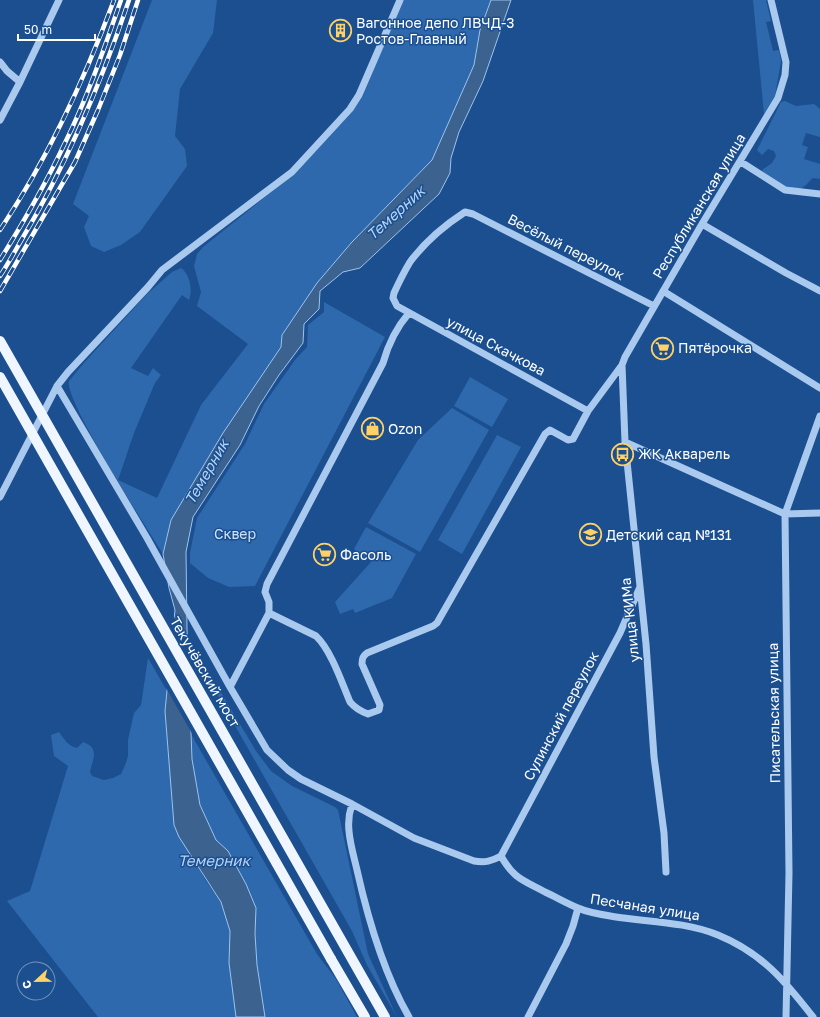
<svg xmlns="http://www.w3.org/2000/svg" width="820" height="1017" font-family="'Golos Text',sans-serif">
<rect width="100%" height="100%" fill="#1b4f8f"/>
<path fill="#2e69ad" d="M 152,0 L 217,0 L 213,33 L 180,89 L 175,136 L 185,149 L 187,166 L 140,232 L 121,245 L 104,252 L 91,246 L 84,227 L 89,216 L 73,204 Z
M 402,0 L 491,0 L 480,30 L 474,65 L 432,160 L 352,242 L 317,283 L 282,335 L 281,347 L 171,520 L 163,554 C 148,530 64,400 69,381 L 83,364 L 147,294 L 172,272 L 181,268 C 190,274 193,291 189,300 L 182,295 L 131,368 L 148,376 L 153,368 L 161,375 L 155,383 L 134,433 L 118,480 L 157,498 L 201,405 L 248,344 L 197,306 L 201,292 L 194,266 L 197,254 L 203,247 L 284,182 L 354,109 L 363,96 Z
M 753,0 L 766,0 L 771,21 L 766,22 L 773,51 L 779,50 L 781,61 L 775,96 L 764,114 Z
M 785,101 L 796,106 L 814,104 L 820,109 L 820,137 L 806,133 L 802,145 L 808,147 L 804,159 L 820,164 L 820,179 L 813,178 C 809,181 804,189 798,189 C 788,190 766,178 762,170 L 772,163 L 776,156 L 774,151 L 768,149 L 762,155 L 757,150 L 781,102 Z
M 324,302 L 385,337 L 255,586 L 229,587 L 208,578 L 190,563 L 190,553 L 197,518 L 245,444 L 264,404 L 295,360 L 307,347 L 308,325 L 324,312 Z
M 470,377 L 508,399 L 492,427 L 454,406 Z
M 452,408 L 489,430 L 420,552 L 368,523 L 418,440 Z
M 497,435 L 521,447 L 462,554 L 438,540 Z
M 366,527 L 416,554 L 392,598 L 355,613 L 353,609 L 340,614 L 335,602 L 371,562 L 354,549 Z
M 148,658 L 167,691 L 165,711 L 174,825 L 206,881 L 221,902 L 230,931 L 229,963 L 236,1017 L 98,1017 L 7,901 L 30,891 L 68,766 L 54,756 L 51,735 L 59,732 C 64,739 68,746 77,748 L 83,742 C 100,748 93,758 90,772 L 92,776 L 104,780 L 113,778 L 121,774 L 126,763 L 128,756 L 128,740 L 134,713 L 141,705 Z
M 201,666 L 222,694 L 256,751 L 271,771 L 292,786 L 335,807 L 338,810 L 368,954 L 397,1017 L 367,965 L 352,931 Z
M 191,734 L 317,954 L 336,979 L 357,1017 L 265,1017 L 257,965 L 255,934 L 256,908 L 246,884 L 228,851 L 216,840 L 200,805 L 192,759 Z"/>
<path fill="#3c6290" stroke="#9cc4f0" d="M 491,0 L 511,0 L 483,81 L 459,132 L 451,158 L 450,173 L 439,194 L 360,268 L 343,272 L 320,291 L 319,309 L 304,324 L 303,343 L 279,375 L 259,406 L 240,445 L 193,517 L 186,552 L 187,629 L 192,759 L 200,805 L 216,840 L 228,851 L 246,884 L 256,908 L 255,934 L 257,965 L 265,1017 L 236,1017 L 229,963 L 230,931 L 221,902 L 179,837 L 174,825 L 165,711 L 175,610 L 169,588 L 163,554 L 171,520 L 223,433 L 281,347 L 282,335 L 317,283 L 352,242 L 432,160 L 474,65 L 480,30 Z"/>
<path fill="#1b4f8f" d="M 173,615 L 190,646 L 194,737 L 166,688 Z"/>
<g fill="none" stroke-linecap="round" stroke-linejoin="round">
<path stroke="#a9c9ee" stroke-width="7" d="M 0,62 L 7,71 L 20,82
M 0,120 L 20,82 L 59,0
M 741,162 L 785,190 L 820,194
M 702,224 L 786,273 L 820,291
M 663,291 L 820,388
M 622,365 L 625,442 L 646,644 L 654,757 L 664,833 L 666,872
M 57,386 L 147,538 L 230,687 L 267,750 L 288,770 L 301,779 L 352,804 L 414,838 L 474,861 C 485,863 492,861 501,856
M 588,411 L 397,306 L 393,298 L 394,293 C 399,282 404,272 410,262 C 424,243 445,225 465,212 L 473,214 L 654,306
M 625,442 L 785,514 L 820,513
M 0,497 L 57,386 L 68,372 L 148,287 L 162,270 L 292,172 L 350,109 L 359,95 L 400,0
M 269,613 L 316,636 C 331,650 342,683 350,702 C 355,708 360,711 368,714 L 379,710 L 380,705 L 362,664 C 362,658 363,656 367,653 L 433,626 L 437,623 L 545,434 L 550,430 L 568,440 L 573,439 L 588,411 L 622,365 L 625,357 L 702,224 L 778,98 L 785,75 L 786,62 L 771,0
M 230,687 L 269,613 L 269,602 L 265,592 L 267,584 L 383,363 C 388,345 396,328 409,313
M 352,804 C 349,813 348,822 349,831 C 350,844 354,857 357,870 C 368,919 384,974 409,1017
M 501,856 C 514,879 523,880 545,892 C 556,897 566,903 578,908 C 589,913 604,915 616,917 C 650,922 686,922 718,935 C 762,953 785,981 813,1017
M 501,856 L 620,633 L 640,587
M 528,1017 L 566,944 L 573,926 L 578,908
M 786,1017 L 789,873 L 785,514 L 820,416"/>
<path stroke="#f0f6ff" stroke-width="10" d="M 331,959 L 365,1017"/>
<defs>
<path id="rail" d="M 0,230 C 48,158 84,81 114,0
M 0,260 C 23,223 45,185 64,145 C 87,99 104,49 121,0
M 0,276 C 8,264 15,251 22,239 C 67,164 101,83 129,0
M 0,291 L 75,162 L 98,110 L 120,55 L 138,0"/>
</defs>
<use href="#rail" stroke="#fff" stroke-width="4.5"/>
<use href="#rail" stroke="#1b4f8f" stroke-width="3" stroke-dasharray="9" stroke-linecap="butt"/>
<path stroke="#f0f6ff" stroke-width="10" d="M 0,341 L 385,1017
M 0,377 L 331,959"/>
</g>
<defs>
<symbol id="building-ring" viewBox="-11 -11 22 22"><circle r="9.5" fill="#1b4f8f" stroke="#ffd166" stroke-width="1.5"/><path d="M-4-6H4V6H1V3H-1V6H-4ZM-2.5-4.3h1.7v1.8h-1.7ZM.8-4.3h1.7v1.8H.8ZM-2.5-1h1.7V.8h-1.7ZM.8-1h1.7V.8H.8Z" fill="#ffd166"/></symbol>
<symbol id="supermarket-ring" viewBox="-11 -11 22 22"><circle r="9.5" fill="#1b4f8f" stroke="#ffd166" stroke-width="1.5"/><path d="M-6-5.5h2.5l.6 2H6L4.5 2H-2.5L-4.4-4H-6ZM-1.5 3.2a1.3 1.3 0 1 0 .1 0ZM3 3.2a1.3 1.3 0 1 0 .1 0Z" fill="#ffd166"/></symbol>
<symbol id="shop-ring" viewBox="-11 -11 22 22"><circle r="9.5" fill="#1b4f8f" stroke="#ffd166" stroke-width="1.5"/><path d="M-5-2.5h2.3a2.7 3.5 0 0 1 5.4 0H5L5.5 6h-11ZM-1.5-2.5h3a1.5 2.3 0 0 0-3 0Z" fill="#ffd166"/></symbol>
<symbol id="bus-ring" viewBox="-11 -11 22 22"><circle r="9.5" fill="#1b4f8f" stroke="#ffd166" stroke-width="1.5"/><path d="M-5-6H5V4H4V6H2V4H-2V6H-4V4H-5ZM-3.5-4V0h7V-4ZM-3.5 1.2v1.5H-2V1.2ZM2 1.2v1.5H3.5V1.2Z" fill="#ffd166"/></symbol>
<symbol id="school-ring" viewBox="-11 -11 22 22"><circle r="9.5" fill="#1b4f8f" stroke="#ffd166" stroke-width="1.5"/><path d="M0-5L7-2L0 1L-7-2ZM-4 1L0 2.5L4 1V4Q0 6-4 4Z" fill="#ffd166"/></symbol>
</defs>
<g fill-rule="evenodd">
<use href="#building-ring" x="328" y="18" width="25" height="25"/>
<use href="#supermarket-ring" x="650" y="336" width="25" height="25"/>
<use href="#shop-ring" x="360" y="416" width="25" height="25"/>
<use href="#bus-ring" x="610" y="442" width="25" height="25"/>
<use href="#school-ring" x="578" y="522" width="25" height="25"/>
<use href="#supermarket-ring" x="312" y="542" width="25" height="25"/>
</g>
<g text-anchor="middle" stroke-width="3" stroke-linejoin="round" paint-order="stroke">
<g font-size="14" fill="#fff" stroke="#1b4f8f" text-anchor="start">
<text x="356" y="28">Вагонное депо ЛВЧД-3<tspan x="356" dy="16">Ростов-Главный</tspan></text>
<text x="678" y="353">Пятёрочка</text>
<text x="388" y="434">Ozon</text>
<text x="638" y="459">ЖК Акварель</text>
<text x="606" y="540">Детский сад №131</text>
<text x="340" y="560">Фасоль</text>
</g>
<g font-size="14" fill="#fff" stroke="#1b4f8f">
<text transform="translate(699 206) rotate(-59)" y="5">Республиканская улица</text>
<text transform="translate(566 247) rotate(27)" y="5">Весёлый переулок</text>
<text transform="translate(496 346) rotate(28)" y="5">улица Скачкова</text>
<text transform="translate(630 620) rotate(-96)" y="5">улица КИМа</text>
<text transform="translate(205 672) rotate(60)" y="5">Текучёвский мост</text>
<text transform="translate(774 713) rotate(-91)" y="5">Писательская улица</text>
<text transform="translate(561 716) rotate(-62)" y="5">Сулинский переулок</text>
<text transform="translate(645 907) rotate(9)" y="5">Песчаная улица</text>
</g>
<g font-size="14" fill="#cfe3fa" stroke="#1b4f8f">
<text x="235" y="539">Сквер</text>
</g>
<g font-size="15" font-style="italic" fill="#b5d3f5" stroke="#1b4f8f">
<text transform="translate(396 213) rotate(-42)" y="5">Темерник</text>
<text transform="translate(207 472) rotate(-60)" y="5">Темерник</text>
<text x="214" y="866">Темерник</text>
</g>
</g>
<g transform="translate(36 981) rotate(248)"><circle r="19" fill="#1b4f8f" stroke="#7695bc"/>
<path d="M0-3L7 15L0 10L-7 15Z" fill="#ffd166"/>
<text y="-6" font-size="11" font-weight="bold" text-anchor="middle" fill="#ffffff">С</text>
</g>
<path d="M18 34v6h77v-6" fill="none" stroke="#ffffff" stroke-width="2"/>
<text x="24" y="34" font-size="12" fill="#ffffff" stroke="#1b4f8f" stroke-width="3" paint-order="stroke">50 m</text>
</svg>
